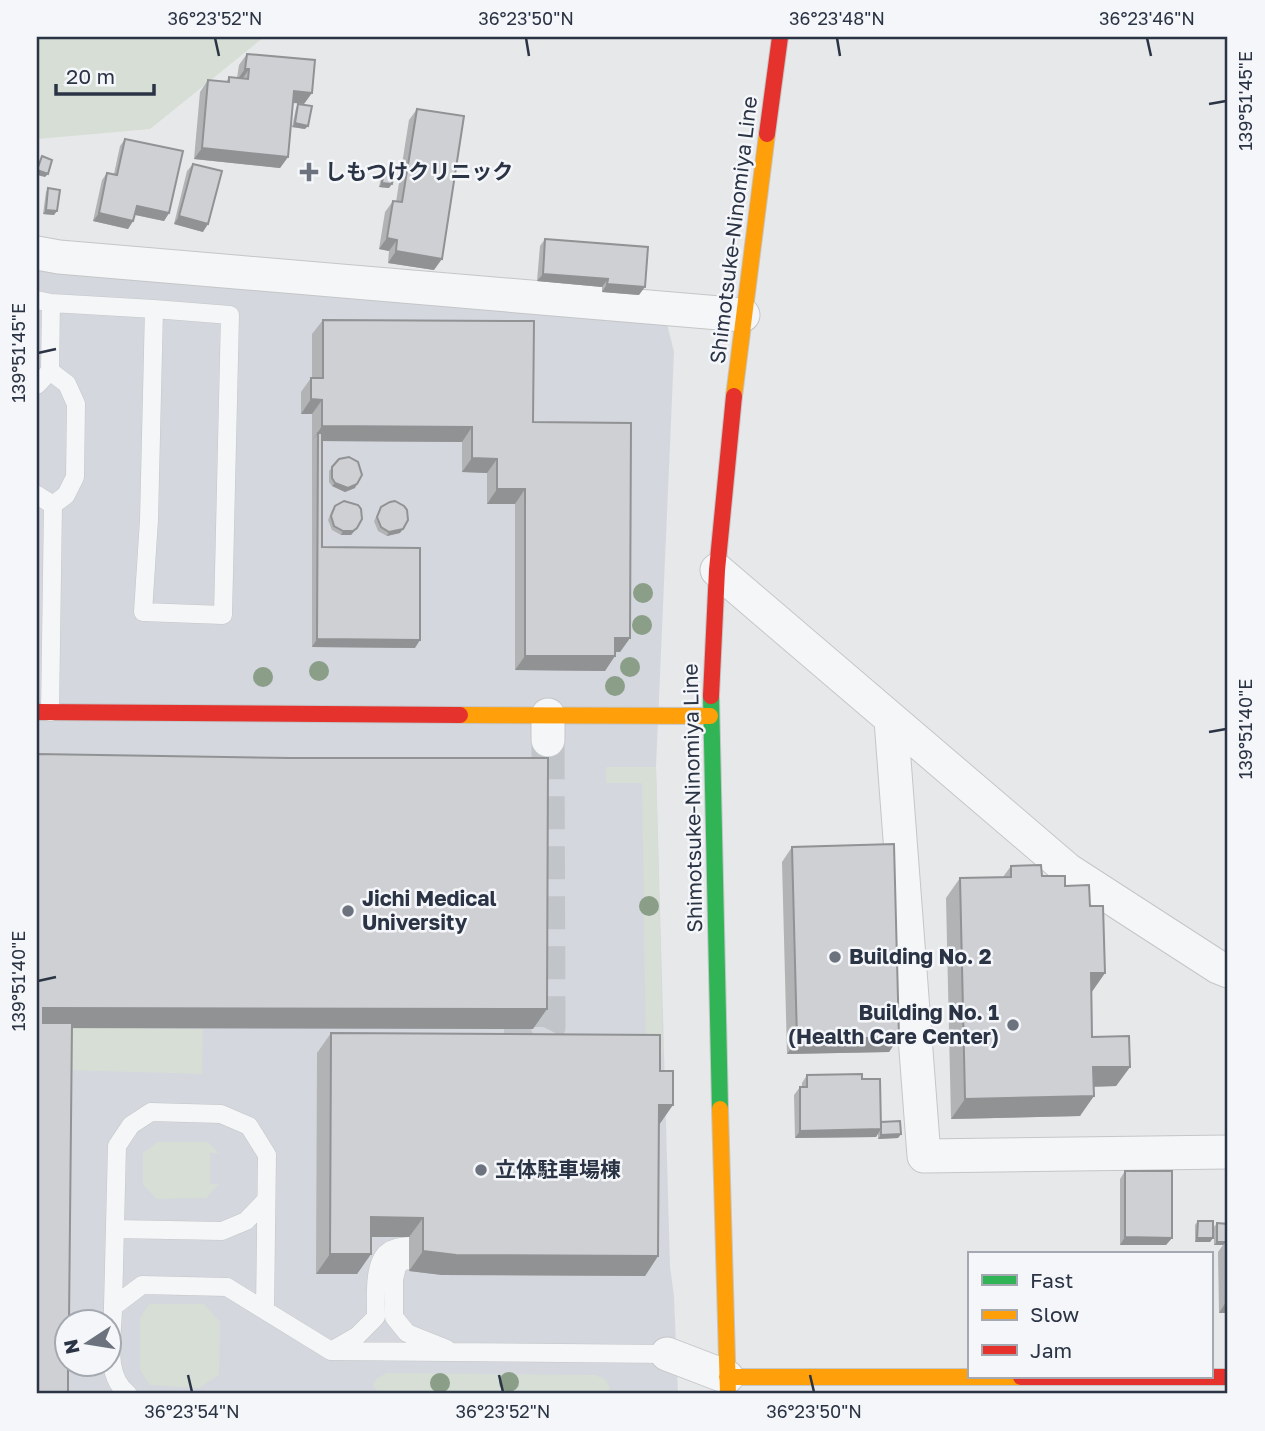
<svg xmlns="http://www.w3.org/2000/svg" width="1265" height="1431" font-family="'Golos Text','Noto Sans JP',sans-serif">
<rect width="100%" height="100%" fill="#e6e8ea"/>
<path fill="#d4d7dd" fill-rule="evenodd" d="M 37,264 L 667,324 L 674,352 L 656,767 L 670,1267 L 674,1296 L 678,1394 L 37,1394 ZM 66,1322 L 108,1322 L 108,1364 L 66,1364 Z"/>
<path fill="#d6ded6" d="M 37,37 L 264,37 L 150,129 L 37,139 Z
M 606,767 L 656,767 L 663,1054 L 646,1055 L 642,783 L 606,783 Z
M 65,1027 L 203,1029 L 202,1074 L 66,1070 Z
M 157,1142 L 208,1142 L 219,1153 L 210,1153 L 210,1184 L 219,1184 L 206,1198 L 157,1199 L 143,1185 L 143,1153 Z
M 149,1304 L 204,1304 L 220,1322 L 219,1375 L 199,1388 L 150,1385 L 140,1370 L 140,1318 Z
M 387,1373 L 595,1375 L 605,1379 L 610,1388 L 606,1394 L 378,1394 L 373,1385 L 377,1378 Z"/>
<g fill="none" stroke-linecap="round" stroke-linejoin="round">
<path stroke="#c1c4c9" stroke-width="33" stroke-dasharray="33 17" stroke-linecap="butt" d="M 504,1043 C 525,1043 539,1049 549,1027 L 548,740"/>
<defs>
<path id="lane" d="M 37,300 L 51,303 L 50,371 L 37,385
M 51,303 L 154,309 L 149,520 L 143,612 L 223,615 L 230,315 L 154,309
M 50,371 L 67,384 L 76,404 L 75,477 L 66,495 L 53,505
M 37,495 L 53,505 L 50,712
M 115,1229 L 222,1231 L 246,1221 L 266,1200
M 410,1260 L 402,1261 L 397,1267 L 394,1279 L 394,1317 L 407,1333 L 447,1349
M 113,1307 L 117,1146 L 131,1125 L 151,1112 L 221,1114 L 249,1126 L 267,1155 L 265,1310
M 331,1351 L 357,1336 L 376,1317 C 376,1300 373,1262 388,1252 C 394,1247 402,1247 409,1246
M 128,1394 C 103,1375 113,1335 113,1307 L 142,1285 L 227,1287 L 331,1351 L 667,1354"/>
<path id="street" d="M 37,253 L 59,257 L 743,315
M 717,570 L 1068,870 L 1218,967 L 1228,971
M 548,715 L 548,740
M 891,720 L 924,1156 L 1228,1152
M 667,1354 L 727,1377"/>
<path id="fast" d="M 711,696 L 720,1109"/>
<path id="slow" d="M 734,396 L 767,134
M 460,715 L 710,716
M 720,1109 L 728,1394
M 727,1377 L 1021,1377"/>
<path id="jam" d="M 767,134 L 780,37
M 711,696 L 717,570 L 734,396
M 37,712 L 460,715
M 1021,1377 L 1228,1377"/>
</defs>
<use href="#lane" stroke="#c4c6c8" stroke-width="19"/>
<use href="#street" stroke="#c4c6c8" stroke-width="35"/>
<use href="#fast" stroke="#c4c6c8" stroke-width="18"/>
<use href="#slow" stroke="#c4c6c8" stroke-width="18"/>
<use href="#jam" stroke="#c4c6c8" stroke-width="18"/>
<use href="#lane" stroke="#f5f6f7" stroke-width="18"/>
<use href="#street" stroke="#f5f6f7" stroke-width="33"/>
<use href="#fast" stroke="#30b455" stroke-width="16"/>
<use href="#slow" stroke="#ff9f0a" stroke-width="16"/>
<use href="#jam" stroke="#e5322d" stroke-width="16"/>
</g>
<g fill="#8a9e88">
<circle cx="643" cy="593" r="10"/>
<circle cx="642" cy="625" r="10"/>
<circle cx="630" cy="667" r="10"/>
<circle cx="319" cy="671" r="10"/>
<circle cx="263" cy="677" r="10"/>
<circle cx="615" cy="686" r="10"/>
<circle cx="649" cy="906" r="10"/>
<circle cx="509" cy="1382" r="10"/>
<circle cx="440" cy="1383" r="10"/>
</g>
<path fill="#b1b3b5" d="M 247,54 L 304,104 L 293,103 L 288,157 L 280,168 L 194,159 L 200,92 L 208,80 L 226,82 L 229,77 L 237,78 L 239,65 Z
M 298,104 L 305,129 L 292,127 L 296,108 Z
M 417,109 L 434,270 L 388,263 L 389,251 L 379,249 L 385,212 L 393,201 L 396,202 L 409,120 Z
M 125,139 L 169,213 L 164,221 L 135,215 L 133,221 L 128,229 L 93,221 L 102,180 L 107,173 L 114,174 L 120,146 Z
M 193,164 L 203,232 L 174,224 L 187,171 Z
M 384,169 L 389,188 L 379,187 L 382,173 Z
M 48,188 L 54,215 L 43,214 L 46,192 Z
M 545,239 L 639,295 L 602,292 L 602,287 L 537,281 L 540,246 Z
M 323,320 L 533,422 L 630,638 L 620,652 L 615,652 L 605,671 L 515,670 L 515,504 L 487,504 L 487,473 L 462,472 L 462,442 L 322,441 L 322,547 L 415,648 L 312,647 L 312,414 L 301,414 L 301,392 L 311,378 L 312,378 L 312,334 Z
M 339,459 L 355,488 L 345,492 L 332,486 L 329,482 L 329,471 Z
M 335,506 L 354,531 L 351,535 L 341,535 L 332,530 L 328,520 L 332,510 Z
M 381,507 L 400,533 L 387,536 L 378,531 L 374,521 Z
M 792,847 L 899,1037 L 889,1052 L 787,1054 L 782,862 Z
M 1011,866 L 1065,886 L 1090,906 L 1105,973 L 1091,993 L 1092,1037 L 1130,1067 L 1116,1086 L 1094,1087 L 1080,1116 L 951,1119 L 946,898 L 960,878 L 1003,877 Z
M 331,1033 L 659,1125 L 658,1256 L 645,1276 L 442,1275 L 409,1271 L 409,1237 L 371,1237 L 371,1254 L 357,1274 L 316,1274 L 317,1053 Z
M 807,1075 L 862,1079 L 881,1122 L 901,1134 L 898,1138 L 878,1139 L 878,1133 L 876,1137 L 795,1138 L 794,1095 L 800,1087 L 802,1087 L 802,1083 Z
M 1125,1171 L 1172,1238 L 1166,1245 L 1120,1245 L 1120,1179 Z
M 1198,1221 L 1213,1238 L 1210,1242 L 1195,1242 L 1195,1225 Z
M 1217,1223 L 1228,1224 L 1228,1313 L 1219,1313 L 1218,1252 L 1223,1245 L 1214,1245 L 1214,1227 Z"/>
<path fill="#909294" d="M 245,69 L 249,69 L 241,81 L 237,80 Z
M 294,91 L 312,93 L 304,104 L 287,102 Z
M 295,123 L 308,126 L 305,129 L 292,127 Z
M 202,148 L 288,157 L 280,168 L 194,159 Z
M 37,170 L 48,174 L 45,177 L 37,175 Z
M 382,183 L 392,184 L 389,188 L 379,187 Z
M 137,206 L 169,213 L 164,221 L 131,214 Z
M 46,210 L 57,211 L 54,215 L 43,214 Z
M 99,213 L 133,221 L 128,229 L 93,221 Z
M 179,216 L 208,224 L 203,232 L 174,224 Z
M 387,238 L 397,240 L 389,251 L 379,249 Z
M 396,251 L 442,259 L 434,270 L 388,263 Z
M 543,274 L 608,279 L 602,287 L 537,281 Z
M 607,284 L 645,287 L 639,295 L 602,292 Z
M 311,399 L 322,400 L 312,414 L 301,414 Z
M 322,426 L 472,427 L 462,442 L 318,441 L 318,433 L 312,441 Z
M 472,458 L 497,459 L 487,473 L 462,472 Z
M 335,483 L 357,484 L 355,488 L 345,492 L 332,486 Z
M 497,489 L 525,489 L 515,504 L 487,504 Z
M 357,528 L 351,535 L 341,535 L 343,531 Z
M 403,529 L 400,533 L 387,536 L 389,532 Z
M 615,638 L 630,638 L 620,652 L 605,652 Z
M 317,639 L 420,640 L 415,648 L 312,647 Z
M 525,656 L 615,656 L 605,671 L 515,670 Z
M 1091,973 L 1105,973 L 1091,993 Z
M 43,1008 L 547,1009 L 533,1029 L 37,1028 Z
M 899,1037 L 889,1052 L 787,1054 L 797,1040 Z
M 1093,1067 L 1130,1067 L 1116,1086 L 1079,1087 Z
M 1094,1096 L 1080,1116 L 951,1119 L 965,1099 Z
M 659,1105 L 673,1105 L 659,1125 Z
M 881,1129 L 876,1137 L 795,1138 L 800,1131 Z
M 901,1134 L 898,1138 L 878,1139 L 881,1135 Z
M 371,1217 L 423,1218 L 409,1237 L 357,1237 Z
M 1125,1237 L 1172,1238 L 1166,1245 L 1120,1245 Z
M 1197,1238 L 1213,1238 L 1210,1242 L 1195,1242 Z
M 1217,1242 L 1226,1242 L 1223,1245 L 1214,1245 Z
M 423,1251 L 658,1256 L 645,1276 L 442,1275 L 409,1271 Z
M 330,1254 L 371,1254 L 357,1274 L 316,1274 Z
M 1226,1302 L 1228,1302 L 1228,1313 L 1219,1313 Z"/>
<path fill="#ced0d3" stroke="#909294" stroke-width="2" d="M 247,54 L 315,60 L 312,93 L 294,91 L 288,157 L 202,148 L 208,80 L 229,82 L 229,77 L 248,79 L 249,69 L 245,69 Z
M 298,104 L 312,106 L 308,126 L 295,123 Z
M 417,109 L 464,116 L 442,259 L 396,251 L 397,240 L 387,238 L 393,201 L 402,202 Z
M 125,139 L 183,151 L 169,213 L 137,206 L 133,221 L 99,213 L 107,173 L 117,175 Z
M 42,156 L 52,160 L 48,174 L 37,170 Z
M 193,164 L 222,171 L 208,224 L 179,216 Z
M 384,169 L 394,171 L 392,184 L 382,183 Z
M 48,188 L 60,190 L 57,211 L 46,210 Z
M 545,239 L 648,247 L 645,287 L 607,284 L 608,279 L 543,274 Z
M 323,320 L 534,321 L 533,422 L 631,423 L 630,638 L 615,638 L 615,656 L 525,656 L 525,489 L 497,489 L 497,459 L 472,458 L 472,427 L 322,426 L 322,400 L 311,399 L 311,378 L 323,378 Z
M 318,433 L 322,433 L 322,547 L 420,548 L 420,640 L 317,639 Z
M 349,457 L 358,462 L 362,475 L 357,484 L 348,488 L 335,483 L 332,478 L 332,467 L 339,459 Z
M 344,501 L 358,505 L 361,509 L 362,519 L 357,528 L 353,531 L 343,531 L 334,526 L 331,516 L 335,506 Z
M 395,501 L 404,506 L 407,510 L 408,520 L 403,529 L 389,532 L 381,527 L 377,517 L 381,507 L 390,502 Z
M 37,754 L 290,758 L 548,758 L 547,1009 L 43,1008 L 43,1023 L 72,1023 L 69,1322 L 66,1322 L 66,1364 L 68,1364 L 68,1394 L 37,1394 Z
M 894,844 L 899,1037 L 797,1040 L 792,847 Z
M 1041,865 L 1042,876 L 1065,876 L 1065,886 L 1089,885 L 1090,906 L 1103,906 L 1105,973 L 1091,973 L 1092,1037 L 1129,1036 L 1130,1067 L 1093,1067 L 1094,1096 L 965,1099 L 960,878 L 1011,877 L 1011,866 Z
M 331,1033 L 660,1035 L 660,1071 L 673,1071 L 673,1105 L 659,1105 L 658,1256 L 456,1255 L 423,1251 L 423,1218 L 371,1217 L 371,1254 L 330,1254 Z
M 862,1074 L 862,1079 L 880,1079 L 881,1129 L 800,1131 L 800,1087 L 807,1087 L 807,1075 Z
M 900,1121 L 901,1134 L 881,1135 L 881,1122 Z
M 1125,1171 L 1172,1171 L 1172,1238 L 1125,1237 Z
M 1198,1221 L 1213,1221 L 1213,1238 L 1197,1238 Z
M 1217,1223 L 1228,1224 L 1228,1241 L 1226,1241 L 1226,1242 L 1217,1242 Z
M 1226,1241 L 1228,1241 L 1228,1302 L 1226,1302 Z"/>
<path fill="none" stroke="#2b3445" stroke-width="2.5" d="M 215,38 L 219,56M 526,38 L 529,56M 837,38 L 840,56M 1147,38 L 1151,56M 1209,104 L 1226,101M 38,353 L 56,349M 1209,732 L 1226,729M 38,981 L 56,977M 188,1375 L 192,1392M 499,1375 L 503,1392M 810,1375 L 814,1392"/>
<g fill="#6c737f" stroke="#f4f6f9" stroke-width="2.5">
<path d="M305.5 161.5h7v7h7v7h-7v7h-7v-7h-7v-7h7z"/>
<circle cx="348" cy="911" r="7"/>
<circle cx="835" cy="957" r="7"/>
<circle cx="1013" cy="1025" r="7"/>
<circle cx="481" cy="1170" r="7"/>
</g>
<g text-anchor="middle" stroke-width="5" stroke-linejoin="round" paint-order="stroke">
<g font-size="21" font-weight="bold" fill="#2b3445" stroke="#f4f6f9" text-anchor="start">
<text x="325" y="179">しもつけクリニック</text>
<text x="362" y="906">Jichi Medical<tspan x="362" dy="24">University</tspan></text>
<text x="849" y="964">Building No. 2</text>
<text x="999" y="1020" text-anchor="end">Building No. 1<tspan x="999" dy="24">(Health Care Center)</tspan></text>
<text x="495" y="1177">立体駐車場棟</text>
</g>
<g font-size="21" fill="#2b3445" stroke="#f4f6f9">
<text transform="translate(734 230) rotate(-83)" y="7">Shimotsuke-Ninomiya Line</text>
<text transform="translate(693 798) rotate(-91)" y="7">Shimotsuke-Ninomiya Line</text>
</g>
</g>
<rect width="1265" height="1431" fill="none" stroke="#f4f6f9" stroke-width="77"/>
<rect x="968" y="1252" width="245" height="126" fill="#f4f6f9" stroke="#a4a8b1" stroke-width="2"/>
<rect x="982" y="1275" width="35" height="10" fill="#30b455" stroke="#a4a8b1" stroke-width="2"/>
<text x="1030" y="1288" font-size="21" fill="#2b3445">Fast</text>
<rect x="982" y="1310" width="35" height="10" fill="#ff9f0a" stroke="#a4a8b1" stroke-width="2"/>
<text x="1030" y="1322" font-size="21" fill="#2b3445">Slow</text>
<rect x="982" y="1345" width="35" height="10" fill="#e5322d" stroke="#a4a8b1" stroke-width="2"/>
<text x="1030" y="1358" font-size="21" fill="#2b3445">Jam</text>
<g transform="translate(88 1343) rotate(258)"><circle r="33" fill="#f4f6f9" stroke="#a4a8b1" stroke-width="2"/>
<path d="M0-5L12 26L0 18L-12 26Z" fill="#6c737f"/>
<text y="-10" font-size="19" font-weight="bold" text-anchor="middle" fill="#2b3445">N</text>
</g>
<path d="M56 84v10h98v-10" fill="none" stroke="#2b3445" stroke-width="3.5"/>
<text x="66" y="84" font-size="21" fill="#2b3445" stroke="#f4f6f9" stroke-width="5" paint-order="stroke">20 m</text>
<rect x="38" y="38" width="1188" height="1354" fill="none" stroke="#2b3445" stroke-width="2.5"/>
<g font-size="18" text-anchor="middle" fill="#2b3445">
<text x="215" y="25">36°23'52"N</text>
<text x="526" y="25">36°23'50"N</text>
<text x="837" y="25">36°23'48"N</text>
<text x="1147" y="25">36°23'46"N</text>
<text transform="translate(1246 101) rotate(-90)" y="6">139°51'45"E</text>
<text transform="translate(19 353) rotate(-90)" y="6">139°51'45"E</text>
<text transform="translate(1246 729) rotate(-90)" y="6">139°51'40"E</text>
<text transform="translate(19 981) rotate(-90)" y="6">139°51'40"E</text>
<text x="192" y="1418">36°23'54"N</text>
<text x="503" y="1418">36°23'52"N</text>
<text x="814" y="1418">36°23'50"N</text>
</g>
</svg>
